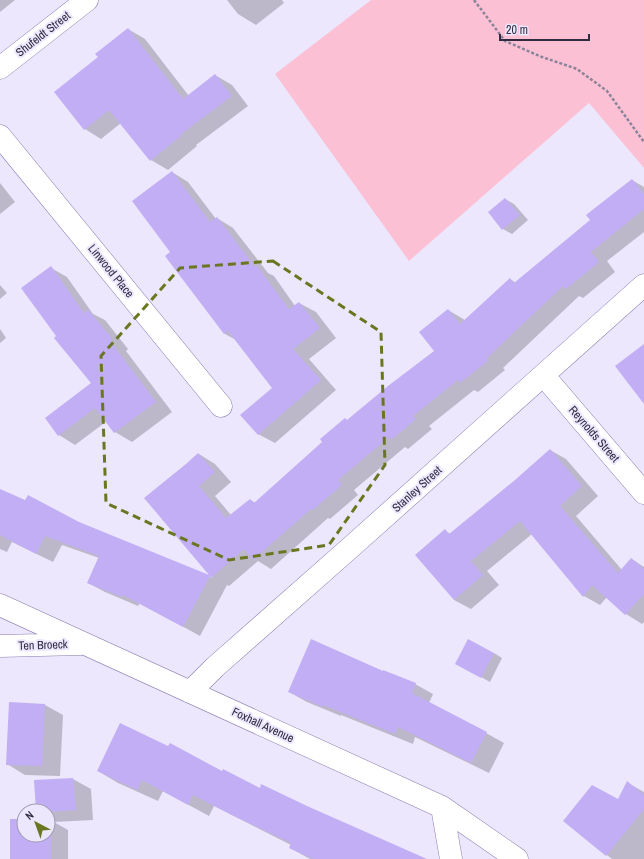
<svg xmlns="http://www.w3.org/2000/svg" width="644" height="859" font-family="'Archivo Narrow',sans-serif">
<rect width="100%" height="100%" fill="#ece7fd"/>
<path fill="#fcc0d4" d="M 371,0 L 644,0 L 644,168 L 589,103 L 409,261 L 275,74 Z"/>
<path fill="#0003" d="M 0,0 L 15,0 L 0,12 Z
M 227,0 L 282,0 L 284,3 L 256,25 L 238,14 Z
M 128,29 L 145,39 L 189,96 L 215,75 L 232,85 L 248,106 L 196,145 L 197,146 L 168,170 L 151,160 L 121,123 L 101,139 L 85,129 L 99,58 Z
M 172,172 L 188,182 L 216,219 L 217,218 L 233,228 L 268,273 L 274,276 L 295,306 L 299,303 L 316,312 L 336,338 L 309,359 L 336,390 L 275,443 L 258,434 L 273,388 L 236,340 L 225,334 L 166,257 L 172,253 Z
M 632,180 L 644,187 L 644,232 L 607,261 L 615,272 L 583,298 L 579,296 L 503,368 L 505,370 L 478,392 L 474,390 L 429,426 L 432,429 L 408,449 L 405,447 L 354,490 L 358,495 L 330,519 L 328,518 L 271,569 L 258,561 L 229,586 L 227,585 L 200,636 L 140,603 L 138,606 L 105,592 L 88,583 L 99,558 L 62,545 L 53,562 L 12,542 L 7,552 L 0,549 L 0,490 L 213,578 L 145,498 L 199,454 L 215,464 L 231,482 L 215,496 L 231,515 L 250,500 L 256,503 L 347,421 L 436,351 L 448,310 L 465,320 L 510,279 L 516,283 L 591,220 Z
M 0,183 L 15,202 L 0,214 Z
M 505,199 L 514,204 L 528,220 L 512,234 L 503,229 Z
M 51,268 L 67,277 L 93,314 L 105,320 L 128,349 L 126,351 L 172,412 L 132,442 L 115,432 L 107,421 L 75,445 L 59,435 L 92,384 L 57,336 Z
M 0,285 L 7,293 L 0,299 Z
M 0,329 L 6,338 L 0,343 Z
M 550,450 L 566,459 L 598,496 L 576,516 L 622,570 L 632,559 L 644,567 L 644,622 L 642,624 L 626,614 L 607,597 L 600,605 L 584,596 L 532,534 L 487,571 L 499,585 L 471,609 L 454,600 L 445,531 L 451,534 L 516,480 Z
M 494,653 L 502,658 L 490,682 L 456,663 Z
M 383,672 L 415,684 L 433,694 L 429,703 L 486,733 L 504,743 L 489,773 L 415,737 L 413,744 L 341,715 L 341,716 L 307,702 L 289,692 Z
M 10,703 L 45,705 L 63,715 L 60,776 L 25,775 L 7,764 Z
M 98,771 L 223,772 L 412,859 L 310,859 L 290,848 L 291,845 L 214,806 L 209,816 L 163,791 L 158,801 L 118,783 Z
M 73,779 L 91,789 L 93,820 L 54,822 L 68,830 L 68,859 L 11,859 L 24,820 L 24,835 L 48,835 L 48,820 L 51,820 L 48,818 L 48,811 L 37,811 L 35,781 Z
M 628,783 L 644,792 L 644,859 L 612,859 L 564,821 L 619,800 Z"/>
<path fill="#c1aef5" d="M 128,28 L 183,99 L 215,74 L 232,96 L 180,135 L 181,136 L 150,161 L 109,110 L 84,130 L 54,92 L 98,57 L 95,54 Z
M 172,171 L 210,222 L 217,217 L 255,267 L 257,266 L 289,309 L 299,302 L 320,328 L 293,349 L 321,380 L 258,435 L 240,415 L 272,388 L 228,331 L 224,334 L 165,256 L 170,252 L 132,201 Z
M 632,179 L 644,194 L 644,209 L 591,252 L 599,262 L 566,289 L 563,286 L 487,358 L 489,360 L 460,383 L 458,380 L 413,416 L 416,419 L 391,440 L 389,437 L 338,480 L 342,485 L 313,510 L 311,509 L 253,560 L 244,549 L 211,578 L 210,576 L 183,627 L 123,595 L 122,597 L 87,583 L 99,556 L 45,536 L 36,554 L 0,535 L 0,489 L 25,500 L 28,495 L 79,522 L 209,575 L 144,498 L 186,464 L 198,453 L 215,472 L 199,486 L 226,518 L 250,499 L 254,503 L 322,442 L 320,439 L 345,418 L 347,420 L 388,386 L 434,351 L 419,332 L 448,309 L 460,324 L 510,278 L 514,283 L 590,220 L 586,215 Z
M 505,198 L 520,215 L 502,230 L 488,212 Z
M 51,266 L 84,313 L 88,310 L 113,339 L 110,341 L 156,402 L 114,433 L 95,408 L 58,436 L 45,418 L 91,383 L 54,338 L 56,336 L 21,288 Z
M 644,344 L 644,404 L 615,366 Z
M 550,449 L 582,486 L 560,506 L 618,573 L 631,558 L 644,569 L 644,594 L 625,615 L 592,585 L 583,597 L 520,521 L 471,561 L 483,575 L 454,600 L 415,555 L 445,529 L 449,534 L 515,480 Z
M 311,639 L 383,671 L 383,670 L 416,683 L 412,693 L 487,732 L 471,763 L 398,727 L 395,734 L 323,705 L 323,707 L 288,692 Z
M 468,639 L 494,653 L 481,678 L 455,664 Z
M 9,702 L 45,704 L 42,766 L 6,765 Z
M 120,723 L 168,746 L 170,743 L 222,771 L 223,769 L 260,788 L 261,784 L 307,806 L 427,859 L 313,859 L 289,848 L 291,843 L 232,815 L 193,795 L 188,805 L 142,780 L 137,790 L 97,771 Z
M 73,778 L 76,810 L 48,812 L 48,811 L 36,811 L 34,780 Z
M 627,781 L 644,795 L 644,809 L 606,856 L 563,821 L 592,785 L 618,799 Z
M 10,819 L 24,819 L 24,835 L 48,835 L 48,819 L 51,819 L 51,859 L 10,859 Z"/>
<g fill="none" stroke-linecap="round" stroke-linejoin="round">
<defs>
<path id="minor" d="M 0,68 L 87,0
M 0,136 L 221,406
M 544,376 L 644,493
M 0,605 L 442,807 L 517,859
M 0,646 L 80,644
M 190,692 L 215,667 L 351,547 L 644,285
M 442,807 L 451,859"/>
</defs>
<use href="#minor" stroke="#8a7caf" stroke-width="23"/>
<path stroke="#898499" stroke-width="2.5" stroke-dasharray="3 2" stroke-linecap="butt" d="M 474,0 L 505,41 L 542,57 L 577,69 L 607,91 L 644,142"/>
<use href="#minor" stroke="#fff" stroke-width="22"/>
</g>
<path fill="none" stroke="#6b7620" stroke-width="3" stroke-dasharray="8 5" stroke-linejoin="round" d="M 273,261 L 381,332 L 385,465 L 329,545 L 229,560 L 106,503 L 101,356 L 180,268 Z"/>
<g text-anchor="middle" stroke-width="4" stroke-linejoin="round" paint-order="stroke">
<g font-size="12" fill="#312b40" stroke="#ece7fd">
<text transform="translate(43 34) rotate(-38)" y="4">Shufeldt Street</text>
<text transform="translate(111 271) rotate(51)" y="4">Linwood Place</text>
<text transform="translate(594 434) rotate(49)" y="4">Reynolds Street</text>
<text transform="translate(417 489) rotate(-42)" y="4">Stanley Street</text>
<text transform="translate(43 645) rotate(-2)" y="4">Ten Broeck</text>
<text transform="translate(263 725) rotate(25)" y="4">Foxhall Avenue</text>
</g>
</g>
<g transform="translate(36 823) rotate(319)"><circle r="19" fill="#ece7fd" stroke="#a19cb1"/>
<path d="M0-3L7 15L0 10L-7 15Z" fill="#6b7620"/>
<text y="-6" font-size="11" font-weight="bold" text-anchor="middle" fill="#312b40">N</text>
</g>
<path d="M500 34v6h89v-6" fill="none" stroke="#312b40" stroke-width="2"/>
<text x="506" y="34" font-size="12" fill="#312b40" stroke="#ece7fd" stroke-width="3" paint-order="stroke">20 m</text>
</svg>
